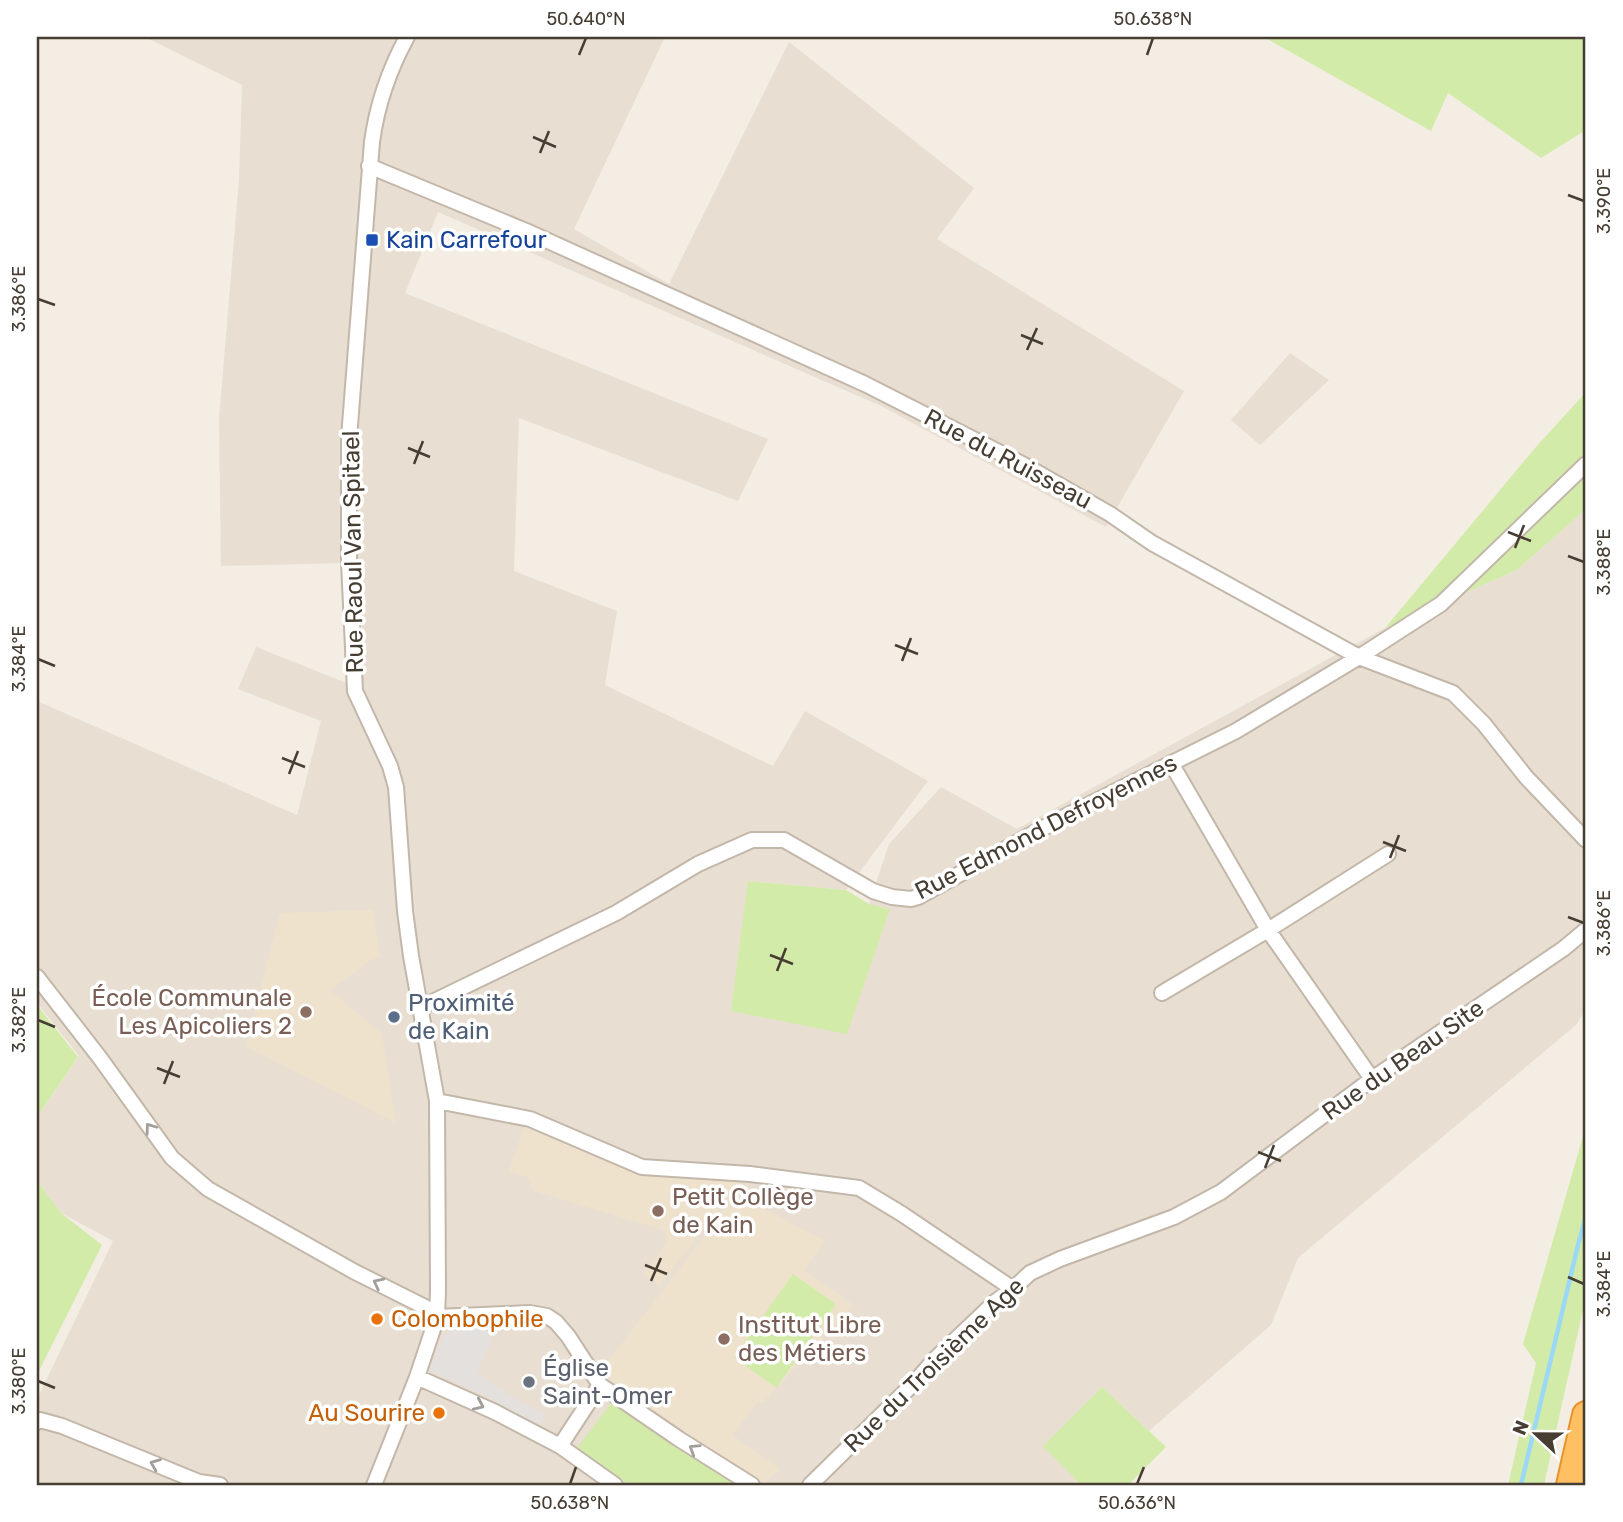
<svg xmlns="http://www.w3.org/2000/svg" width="1623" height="1522" font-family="Rubik,sans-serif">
<rect width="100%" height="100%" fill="#f3ede4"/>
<path fill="#e8dfd2" d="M 145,37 L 665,37 L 574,229 L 669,284 L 789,42 L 974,188 L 937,239 L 1184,391 L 1106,527 L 881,406 L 438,212 L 405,293 L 768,439 L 738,501 L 519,418 L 514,571 L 617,611 L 605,685 L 773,766 L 805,711 L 928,781 L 846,890 L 748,881 L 890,910 L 869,904 L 889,844 L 941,787 L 1017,829 L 1385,628 L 1517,570 L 1586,509 L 1586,1009 L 1576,1025 L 1298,1258 L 1271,1325 L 1149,1431 L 1102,1387 L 1044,1446 L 1081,1485 L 37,1485 L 37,1397 L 40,1393 L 113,1241 L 61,1213 L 37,1181 L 37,1117 L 79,1056 L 37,1003 L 37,701 L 297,815 L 321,721 L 238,689 L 256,647 L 349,684 L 344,563 L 221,566 L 219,420 L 239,180 L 242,85 Z
M 1290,353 L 1329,380 L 1260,445 L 1231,420 Z"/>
<path fill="#eee2cd" d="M 373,910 L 380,957 L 371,960 L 330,990 L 382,1034 L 396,1123 L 246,1046 L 280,913 Z
M 526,1122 L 641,1171 L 743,1178 L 659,1286 L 644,1273 L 666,1243 L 666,1231 L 534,1191 L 527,1177 L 509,1171 Z
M 737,1194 L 825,1241 L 804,1270 L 853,1305 L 762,1403 L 759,1401 L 732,1435 L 780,1469 L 763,1485 L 683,1436 L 600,1372 Z"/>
<path fill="#d3eba9" d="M 1264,37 L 1586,37 L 1586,130 L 1541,158 L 1448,93 L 1431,131 Z
M 1586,392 L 1586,509 L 1517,570 L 1385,628 L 1535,448 Z
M 748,881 L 846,890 L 869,904 L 890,909 L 847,1034 L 731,1011 Z
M 37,1005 L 78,1057 L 37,1117 Z
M 1586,1126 L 1586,1296 L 1544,1485 L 1508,1485 L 1536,1363 L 1523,1344 Z
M 37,1181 L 61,1213 L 102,1245 L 37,1375 Z
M 793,1274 L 836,1304 L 776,1388 L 734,1357 Z
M 1102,1387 L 1166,1447 L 1128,1485 L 1081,1485 L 1043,1446 Z
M 613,1401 L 735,1485 L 630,1485 L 577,1448 Z"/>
<path fill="#e4e0dd" d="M 490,1325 L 490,1344 L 476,1370 L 493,1385 L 546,1416 L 539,1425 L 486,1396 L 429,1371 L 442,1340 L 447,1334 L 460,1327 Z"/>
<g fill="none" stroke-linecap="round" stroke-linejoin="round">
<path stroke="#9bd8f5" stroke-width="4.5" d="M 1521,1485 L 1578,1245 L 1586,1216"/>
<defs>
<path id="street" d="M 369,166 L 526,231 L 865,384 L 1026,466 L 1110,514 L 1152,543 L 1359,657 L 1453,693 L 1484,724 L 1526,777 L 1586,840
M 1171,763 L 1268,930 L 1372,1079
M 37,977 L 100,1058 L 172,1158 L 208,1189 L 355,1272 L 425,1307 L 437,1317
M 1162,993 L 1268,930 L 1388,854
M 420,1008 L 616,913 L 698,864 L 752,840 L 784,840 L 873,891 L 892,897 L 911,899 L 918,897 L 1056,821 L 1236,731 L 1359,657 L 1441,604 L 1586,464
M 437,1101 L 530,1119 L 642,1167 L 750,1174 L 859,1188 L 902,1214 L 1013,1289
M 437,1317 L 530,1313 L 547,1316 L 556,1322 L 568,1336 L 600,1385 L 679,1439 L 752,1485
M 417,1377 L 495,1412 L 560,1446 L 615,1485
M 37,1422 L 40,1420 L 62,1426 L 199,1482 L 220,1485
M 560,1446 L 600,1385
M 374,1485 L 417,1377 L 437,1317 L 438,1291 L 437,1101 L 411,956 L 405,911 L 396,787 L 390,766 L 355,691 L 349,562 L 349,438 L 372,142 C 377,105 389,70 407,37
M 810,1485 L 914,1383 L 935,1359 L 995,1302 L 1013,1289 L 1030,1273 L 1060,1259 L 1174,1217 L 1221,1192 L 1372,1079 L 1563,949 L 1586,930"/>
<path id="highway" d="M 1570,1485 L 1586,1415"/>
</defs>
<use href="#street" stroke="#c2b7a9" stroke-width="18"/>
<use href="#highway" stroke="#e89229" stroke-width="30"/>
<use href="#street" stroke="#fff" stroke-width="14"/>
<use href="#highway" stroke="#ffbf63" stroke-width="26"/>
</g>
<defs><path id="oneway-chevron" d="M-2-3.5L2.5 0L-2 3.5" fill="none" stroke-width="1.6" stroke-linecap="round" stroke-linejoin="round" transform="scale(1.75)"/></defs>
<g stroke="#a29e99">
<use href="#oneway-chevron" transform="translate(150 1128) rotate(-126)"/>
<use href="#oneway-chevron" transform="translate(378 1283) rotate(-153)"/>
<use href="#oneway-chevron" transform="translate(479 1405) rotate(24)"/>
<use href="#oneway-chevron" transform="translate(694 1449) rotate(-148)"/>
<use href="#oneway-chevron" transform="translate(155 1464) rotate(-158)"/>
</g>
<path fill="none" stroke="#463d33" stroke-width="2.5" d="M 579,55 L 586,38M 1147,55 L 1153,38M 533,137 L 556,147M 540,153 L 549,131M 1568,195 L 1584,201M 38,299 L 55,305M 1021,335 L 1043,344M 1027,350 L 1037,328M 408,448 L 430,457M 414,464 L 423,441M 1508,532 L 1531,541M 1515,548 L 1524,525M 1568,556 L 1584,562M 895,645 L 918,654M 38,659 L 55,666M 902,661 L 911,638M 282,758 L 305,767M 289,774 L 298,751M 1383,842 L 1406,851M 1390,858 L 1399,835M 1568,917 L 1584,923M 770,955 L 793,964M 777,971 L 786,948M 38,1020 L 55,1027M 157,1068 L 180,1077M 164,1084 L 173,1061M 1258,1152 L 1281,1161M 1265,1168 L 1274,1145M 645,1265 L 667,1274M 1568,1277 L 1584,1284M 651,1281 L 661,1258M 38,1381 L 55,1388M 570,1484 L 576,1467M 1137,1484 L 1144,1467"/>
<rect fill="#1a4fb4" stroke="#fff" stroke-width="2.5" x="365" y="233" width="14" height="14" rx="3.5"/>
<g fill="#8d6e63" stroke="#fff" stroke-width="2.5">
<circle cx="306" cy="1012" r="7"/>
<circle cx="658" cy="1211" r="7"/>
<circle cx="724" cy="1339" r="7"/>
</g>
<circle fill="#5c6f8a" stroke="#fff" stroke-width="2.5" cx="394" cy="1017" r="7"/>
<g fill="#e8710a" stroke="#fff" stroke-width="2.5">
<circle cx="377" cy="1319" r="7"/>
<circle cx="439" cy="1413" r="7"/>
</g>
<circle fill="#6b7280" stroke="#fff" stroke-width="2.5" cx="529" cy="1382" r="7"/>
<g text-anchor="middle" stroke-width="7" stroke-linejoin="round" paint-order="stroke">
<g font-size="24" fill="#164399" stroke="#fff" text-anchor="start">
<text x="386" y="248">Kain Carrefour</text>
</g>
<g font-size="24" fill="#463d33" stroke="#fff">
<text transform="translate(1008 459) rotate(28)" y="8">Rue du Ruisseau</text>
<text transform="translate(353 552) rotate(-91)" y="8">Rue Raoul Van Spitael</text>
<text transform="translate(1046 827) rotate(-27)" y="8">Rue Edmond Defroyennes</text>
<text transform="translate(1403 1060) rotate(-35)" y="8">Rue du Beau Site</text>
<text transform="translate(934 1365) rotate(-44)" y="8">Rue du Troisième Age</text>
</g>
<g font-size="24" fill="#785e54" stroke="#fff" text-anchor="start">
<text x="292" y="1006" text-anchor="end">École Communale<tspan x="292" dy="28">Les Apicoliers 2</tspan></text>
<text x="672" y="1205">Petit Collège<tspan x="672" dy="28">de Kain</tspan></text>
<text x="738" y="1333">Institut Libre<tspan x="738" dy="28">des Métiers</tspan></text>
</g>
<g font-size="24" fill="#4e5e75" stroke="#fff" text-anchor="start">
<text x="408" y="1011">Proximité<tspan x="408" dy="28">de Kain</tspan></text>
</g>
<g font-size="24" fill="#c56008" stroke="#fff" text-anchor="start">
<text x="391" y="1327">Colombophile</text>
<text x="425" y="1421" text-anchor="end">Au Sourire</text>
</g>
<g font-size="24" fill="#5b616d" stroke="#fff" text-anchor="start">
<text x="543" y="1376">Église<tspan x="543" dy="28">Saint-Omer</tspan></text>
</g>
</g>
<rect width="1623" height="1522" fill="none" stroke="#ffffff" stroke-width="77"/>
<g transform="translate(1536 1434) rotate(292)" stroke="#ffffff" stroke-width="5" paint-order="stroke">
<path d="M0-5L12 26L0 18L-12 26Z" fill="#463d33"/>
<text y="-10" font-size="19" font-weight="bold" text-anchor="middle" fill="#463d33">N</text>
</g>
<rect x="38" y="38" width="1546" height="1446" fill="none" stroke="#463d33" stroke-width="2.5"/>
<g font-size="18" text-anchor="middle" fill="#463d33">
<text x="586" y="25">50.640°N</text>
<text x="1153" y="25">50.638°N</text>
<text transform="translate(1604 201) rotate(-90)" y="6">3.390°E</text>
<text transform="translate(19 299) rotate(-90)" y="6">3.386°E</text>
<text transform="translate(1604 562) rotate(-90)" y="6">3.388°E</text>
<text transform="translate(19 659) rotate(-90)" y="6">3.384°E</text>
<text transform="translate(1604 923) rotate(-90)" y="6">3.386°E</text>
<text transform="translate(19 1020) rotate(-90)" y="6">3.382°E</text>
<text transform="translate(1604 1284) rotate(-90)" y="6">3.384°E</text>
<text transform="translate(19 1381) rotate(-90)" y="6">3.380°E</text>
<text x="570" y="1509">50.638°N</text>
<text x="1137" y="1509">50.636°N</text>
</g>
</svg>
